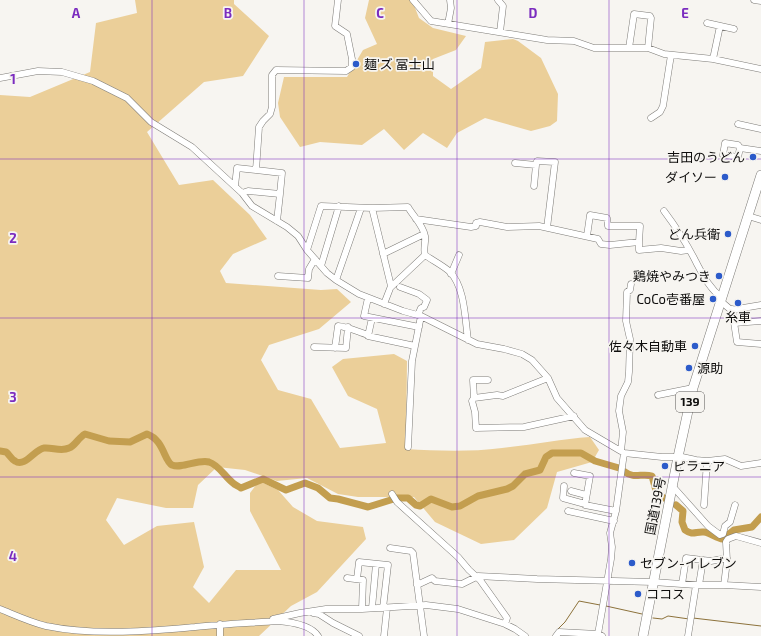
<svg xmlns="http://www.w3.org/2000/svg" width="761" height="636" font-family="'Exo 2','Noto Sans JP',sans-serif">
<rect width="100%" height="100%" fill="#f7f5f1"/>
<path fill="#ebcf99" d="M 135,0 L 234,0 L 234,4 L 269,36 L 243,76 L 204,82 L 147,132 L 179,185 L 213,180 L 250,215 L 267,239 L 233,254 L 220,271 L 226,283 L 321,290 L 337,289 L 351,302 L 319,329 L 269,345 L 261,360 L 278,390 L 311,399 L 340,448 L 386,443 L 377,409 L 348,396 L 332,367 L 343,359 L 394,354 L 407,361 L 406,449 C 438,451 470,452 502,448 C 531,445 561,439 590,437 L 599,450 L 592,462 L 557,472 L 547,508 L 514,540 L 481,544 L 435,522 L 414,497 L 358,497 L 338,494 L 307,478 L 277,481 L 245,470 L 217,467 L 198,485 L 193,508 L 166,508 L 117,498 L 106,520 L 124,545 L 157,526 L 194,522 L 204,567 L 193,587 L 209,603 L 236,570 L 281,570 L 250,511 L 250,493 L 259,481 L 278,490 L 293,507 L 317,521 L 363,527 L 366,539 L 317,592 L 291,606 L 259,636 L 0,636 L 0,95 L 30,97 L 90,72 L 96,23 L 137,13 Z
M 369,0 L 412,0 L 419,18 L 433,28 L 466,36 L 456,50 L 433,59 L 433,76 L 451,89 L 481,68 L 485,42 L 513,39 L 518,41 L 541,58 L 558,94 L 557,121 L 550,126 L 531,131 L 485,118 L 457,133 L 447,148 L 423,133 L 404,150 L 384,129 L 362,145 L 320,142 L 300,147 L 280,117 L 278,103 L 284,77 L 347,77 L 363,50 L 377,44 L 365,18 Z"/>
<g fill="none" stroke-linecap="round" stroke-linejoin="round">
<path stroke="#8d723b" stroke-width="1" d="M 606,606 L 642,614
M 653,618 L 662,619 L 668,616 L 689,619
M 693,618 L 761,626
M 557,630 L 565,622 L 579,601 L 600,605"/>
<path stroke="#c39e4f" stroke-width="7" d="M 0,451 L 6,452 C 9,454 11,459 15,461 C 25,468 35,449 44,448 C 52,447 61,452 69,448 C 75,446 78,438 85,434 L 109,441 L 130,442 L 147,434 C 164,440 164,461 172,465 C 182,469 198,459 209,462 C 219,465 225,477 233,483 C 235,485 238,486 241,488 L 263,479 L 286,490 L 305,483 L 318,488 L 330,498 L 338,499 L 368,507 L 397,498 L 408,498 L 416,505 L 420,506 L 431,499 L 452,507 L 460,506 L 478,496 L 507,489 L 513,486 L 525,474 L 540,470 L 546,457 L 552,453 L 581,453 L 595,461 L 619,468
M 625,472 C 634,479 642,473 652,476 L 657,494 L 664,498
M 676,505 L 683,511 L 682,522 L 685,530 C 693,536 696,531 704,532 C 711,533 716,538 723,539 L 734,530 L 752,527 L 761,517"/>
<defs>
<path id="minor" d="M 413,0 L 431,21 L 547,40 L 574,41 L 594,48 L 648,48 L 664,54 L 713,59 L 761,69
M 498,0 L 503,6 L 500,32
M 754,0 L 761,1
M 707,23 L 734,29
M 448,24 L 451,8 L 450,0
M 629,48 L 634,14 L 650,16 L 651,18 L 648,48
M 713,59 L 720,26
M 0,78 L 38,71 L 62,72 L 93,81 L 127,98 L 151,122 L 192,147 L 242,193 L 252,206 L 287,227 L 298,236 L 307,250 L 327,273 L 336,280 L 359,294 L 403,311 L 421,316 L 477,344 L 504,349 L 522,354 L 532,360 L 548,378 L 557,398 L 585,430 L 624,453 L 662,457 L 682,457 L 696,460 L 707,461 L 725,459 L 741,466 L 761,463
M 651,118 L 660,112 L 663,106 L 671,55
M 738,124 L 761,129
M 740,148 L 738,157 L 723,155 L 725,143 L 738,145 L 740,148 L 761,151
M 515,163 L 536,165 L 537,161 L 555,162 L 547,228
M 235,186 L 237,168 L 256,170 L 259,127 L 263,121 L 270,114 L 272,107 L 272,75 L 276,70 L 346,71 L 352,67 L 352,59 L 347,34 L 335,26 L 338,0
M 534,186 L 536,165
M 242,193 L 248,191 L 280,194 L 282,173 L 256,170
M 372,208 L 391,286 L 384,304
M 664,211 C 676,227 687,244 696,262 C 703,275 709,288 722,298
M 748,216 L 761,220
M 416,219 L 471,227 L 476,226 L 476,223 L 480,222 L 507,227 L 539,226 L 598,239 L 601,244 L 610,245 L 639,242 L 639,250 L 661,248 L 681,251 L 689,250
M 277,221 L 280,194
M 587,236 L 590,215 L 607,218 L 608,226 L 640,226 L 639,242
M 307,250 L 321,206 L 372,208 L 408,207 C 413,216 423,225 425,236 C 426,242 423,249 425,255 C 432,260 442,265 449,271 C 465,286 465,319 468,340
M 383,254 L 424,234
M 321,266 L 339,206
M 451,274 L 459,255
M 278,276 L 308,278 L 309,269 L 315,259
M 336,280 L 361,208
M 391,287 L 425,255
M 400,287 L 419,294 L 427,300 L 424,307 L 421,308 L 418,315
M 368,298 L 364,316 L 419,327
M 724,304 L 731,310 L 761,305
M 732,309 L 737,342 L 761,344
M 372,318 L 368,336 L 415,346
M 734,323 L 761,321
M 314,347 L 346,348 L 348,327
M 335,348 L 338,326 C 349,327 358,332 368,335
M 488,380 L 473,380 L 474,398 L 472,401 L 475,412 L 476,428 L 524,427 L 574,416
M 658,395 L 693,388
M 474,398 L 497,395 L 503,396 L 548,378
M 408,447 L 412,361 L 421,316
M 621,451 L 623,432 L 619,411 L 621,396 L 628,382 L 629,372 L 630,339 L 626,321 L 627,292 L 630,290 L 631,284
M 574,473 L 590,476 L 585,505 L 616,511
M 564,486 L 563,498 L 585,504
M 675,489 L 708,526 L 720,535 L 723,534 L 725,526 L 730,522 L 735,505
M 571,491 L 586,495
M 392,494 L 397,502 L 458,557 L 469,570 L 480,580 L 507,618 L 505,624
M 704,505 L 707,461
M 568,511 L 614,521
M 390,548 L 411,551 L 413,553 L 424,636
M 347,578 L 363,580 L 362,609
M 357,579 L 359,562 L 388,565 L 383,608
M 682,584 L 686,558 L 711,561 L 727,558
M 417,585 L 432,578 L 435,581 L 462,584 L 478,576 L 537,579 L 653,582 L 696,585 L 724,585 L 761,587
M 699,585 L 703,560
M 724,585 L 727,561 L 726,542 L 728,539 L 736,536 L 761,543
M 372,608 L 376,564
M 0,609 C 15,615 30,622 46,626 C 95,636 146,631 195,627 C 223,624 250,623 278,621 C 290,622 311,625 318,636
M 313,613 L 319,614 L 333,623 L 359,636
M 273,619 L 300,613 L 326,609 L 362,609 L 426,605 L 458,609 L 505,624 L 515,629 L 525,636
M 220,624 L 220,636
M 598,634 L 611,559 L 612,547 L 610,533 L 616,511 L 624,453
M 384,636 L 387,608
M 556,636 L 559,632 L 598,634 L 602,636
M 688,636 L 696,585"/>
<path id="highway" d="M 643,636 L 678,457 L 693,388 L 761,175"/>
</defs>
<use href="#minor" stroke="#7d7b77" stroke-width="7"/>
<use href="#highway" stroke="#7d7b77" stroke-width="10"/>
<use href="#minor" stroke="#fff" stroke-width="6"/>
<use href="#highway" stroke="#fff" stroke-width="9"/>
</g>
<path fill="none" stroke="#7b2cbf" stroke-width="1" stroke-opacity="0.55" d="M 152,0 L 152,636M 304,0 L 304,636M 457,0 L 457,636M 609,0 L 609,636M 0,159 L 761,159M 0,318 L 761,318M 0,477 L 761,477"/>
<g fill="#2c5bca" stroke="#f7f5f1" stroke-width="1.5">
<circle cx="356" cy="64" r="4"/>
<circle cx="753" cy="157" r="4"/>
<circle cx="725" cy="177" r="4"/>
<circle cx="728" cy="234" r="4"/>
<circle cx="719" cy="276" r="4"/>
<circle cx="713" cy="299" r="4"/>
<circle cx="738" cy="303" r="4"/>
<circle cx="695" cy="346" r="4"/>
<circle cx="689" cy="368" r="4"/>
<circle cx="665" cy="466" r="4"/>
<circle cx="632" cy="563" r="4"/>
<circle cx="638" cy="594" r="4"/>
</g>
<g text-anchor="middle" stroke-width="3.5" stroke-linejoin="round" paint-order="stroke">
<rect fill="#f7f5f1" stroke="#545351" stroke-width="1" x="676" y="392" width="28" height="20" rx="3"/>
<g font-size="12" font-weight="bold" fill="#0e0d0c">
<text x="690" y="406">139</text>
</g>
<g font-size="13" fill="#0e0d0c" stroke="#f7f5f1" text-anchor="end">
<text x="364" y="69" text-anchor="start">麺'ズ 冨士山</text>
<text x="745" y="162">吉田のうどん</text>
<text x="717" y="182">ダイソー</text>
<text x="720" y="239">どん兵衛</text>
<text x="711" y="281">鶏焼やみつき</text>
<text x="705" y="304">CoCo壱番屋</text>
<text x="738" y="322" text-anchor="middle">糸車</text>
<text x="687" y="351">佐々木自動車</text>
<text x="697" y="373" text-anchor="start">源助</text>
<text x="673" y="471" text-anchor="start">ピラニア</text>
<text x="640" y="568" text-anchor="start">セブン-イレブン</text>
<text x="646" y="599" text-anchor="start">ココス</text>
</g>
<g font-size="13" fill="#0e0d0c" stroke="#f7f5f1">
<text transform="translate(655 506) rotate(-79)" y="5">国道139号</text>
</g>
</g>
<g font-size="13" text-anchor="middle" font-weight="bold" fill="#7b2cbf" stroke="#f7f5f1" stroke-width="3.5" stroke-linejoin="round" paint-order="stroke">
<text x="76" y="18">A</text>
<text x="228" y="18">B</text>
<text x="380" y="18">C</text>
<text x="533" y="18">D</text>
<text x="685" y="18">E</text>
<text x="13" y="84">1</text>
<text x="13" y="243">2</text>
<text x="13" y="402">3</text>
<text x="13" y="561">4</text>
</g>
</svg>
